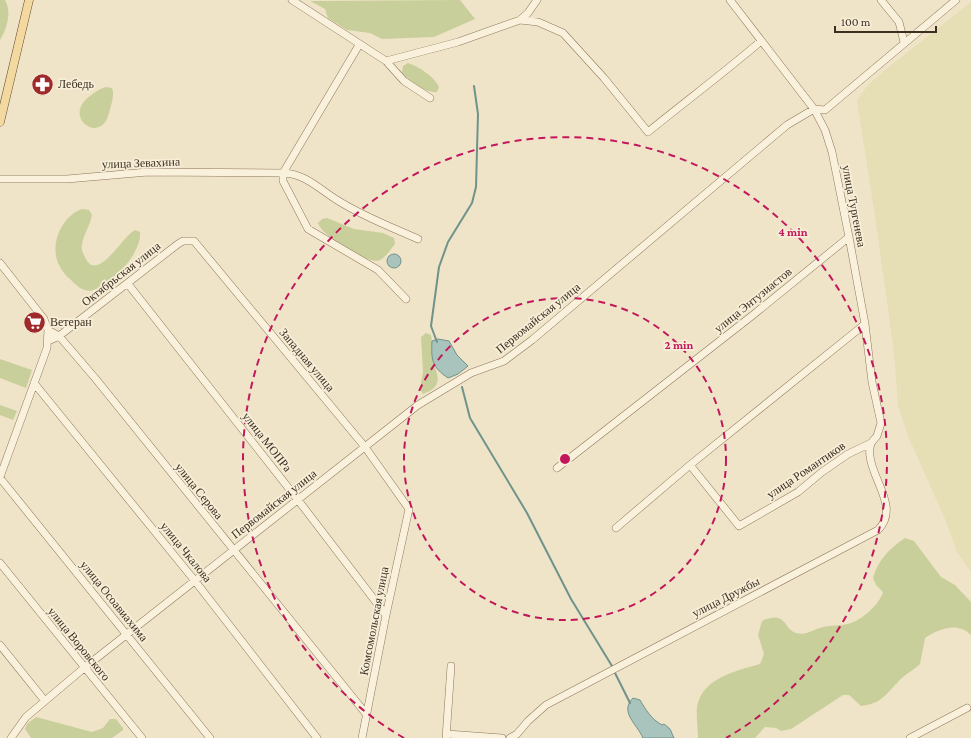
<svg xmlns="http://www.w3.org/2000/svg" width="971" height="738" font-family="'Crimson Pro',serif">
<rect width="100%" height="100%" fill="#f0e4c8"/>
<path fill="#e6deb5" d="M 971,2 L 971,572 L 957,552 L 945,519 L 908,436 L 898,406 L 894,352 L 875,216 L 857,101 L 867,86 L 884,71 Z"/>
<path fill="#c9cf9b" d="M 0,0 L 5,0 C 12,12 7,29 0,40 Z
M 460,0 L 475,19 L 434,37 L 382,39 L 370,33 L 347,30 L 328,18 L 325,9 L 310,1 Z
M 408,63 C 418,66 435,77 439,87 L 437,92 C 425,93 408,81 402,72 L 403,66 Z
M 106,87 L 112,88 C 115,96 111,104 109,113 C 101,146 61,117 90,96 C 95,92 99,89 106,87 Z
M 82,209 L 89,210 L 92,215 C 90,226 83,235 82,245 C 81,250 83,253 85,257 C 97,285 123,235 135,230 L 140,232 C 142,254 110,287 90,291 C 81,290 77,286 71,280 C 66,276 61,270 58,263 C 50,243 62,216 82,209 Z
M 327,218 L 354,229 L 383,233 L 394,238 L 395,244 C 391,249 384,260 377,261 C 363,261 321,235 318,223 L 322,219 Z
M 426,333 L 431,335 C 433,342 431,348 432,354 C 434,372 448,385 423,394 L 420,389 L 423,372 L 421,337 Z
M 0,359 L 32,370 L 26,388 L 0,378 Z
M 0,405 L 17,411 L 13,420 L 0,415 Z
M 905,538 L 914,541 L 941,577 L 955,585 L 971,602 L 971,635 C 957,621 939,629 925,638 L 920,664 C 914,670 907,673 902,678 C 887,692 883,704 861,706 L 849,695 L 843,695 L 791,729 L 781,731 L 776,728 L 765,727 L 755,738 L 698,738 C 698,728 696,716 697,707 C 702,678 736,671 760,664 L 764,654 L 758,635 L 762,621 C 787,610 783,629 796,633 C 806,636 814,629 823,627 C 831,625 840,626 848,624 C 862,620 879,605 883,592 L 876,585 L 873,578 C 878,560 890,548 905,538 Z
M 36,717 L 92,732 L 103,728 L 110,719 L 116,719 L 123,728 L 123,730 L 112,738 L 31,738 L 25,729 L 27,724 Z"/>
<path fill="#a9c4bc" stroke="#6f938a" d="M387 261a7 7 0 1 1 14 0a7 7 0 1 1-14 0Z
M 438,339 L 449,341 L 457,355 L 468,366 L 458,374 L 448,378 C 432,367 431,360 432,341 Z
M 633,698 L 640,700 C 646,710 651,719 662,725 L 664,724 L 670,729 L 674,738 L 643,738 C 637,724 619,712 633,698 Z"/>
<g fill="none" stroke-linecap="round" stroke-linejoin="round">
<path stroke="#6f938a" stroke-width="2" d="M 437,342 L 431,326 L 439,267 L 448,242 L 472,203 L 476,187 L 478,114 L 474,86
M 462,387 L 470,418 L 527,513 L 571,599 L 612,666
M 615,673 L 630,703"/>
<defs>
<path id="minor" d="M 292,0 L 386,61 L 404,81 L 430,98
M 881,0 L 899,22 L 904,42
M 520,20 L 528,13 L 537,0
M 386,61 L 458,42 L 520,20 L 538,22 L 563,33 L 604,78 L 648,132 C 686,101 725,72 761,41
M 0,179 L 67,179 L 148,172 L 283,173 L 359,45
M 0,263 L 44,319 L 48,330 L 47,348 L 0,477
M 128,284 L 298,500 L 386,615
M 406,299 L 378,270 L 308,229 L 283,181 L 283,173 C 306,174 319,189 337,200 C 362,216 391,227 418,239
M 48,330 L 59,336 L 95,378 L 367,715
M 48,341 L 59,336 L 178,244 L 183,241 L 194,241 L 365,447 L 409,509 L 386,615 L 362,738
M 34,383 L 195,581 L 317,738
M 690,465 L 739,526 L 798,492 L 822,472 L 848,454 L 871,443 L 877,436 L 881,423 L 872,382 L 865,324 L 849,237 L 832,152 L 825,130 L 814,109 L 730,0
M 557,468 L 753,315 L 849,237
M 0,478 L 210,738
M 616,528 L 690,465 L 865,324
M 0,563 L 142,738
M 0,645 L 45,701
M 447,734 L 502,738
M 11,738 L 26,717 L 84,668 L 418,405 L 471,373 L 504,361 L 532,340 L 787,125 L 814,109 L 825,110 L 956,0
M 446,738 L 451,666
M 510,738 L 517,734 L 528,721 L 546,705 L 878,530 C 900,508 872,480 870,456 C 869,452 870,447 871,443
M 910,738 L 967,708"/>
<path id="major" d="M 0,122 L 29,0"/>
</defs>
<use href="#minor" stroke="#8d765c" stroke-width="8"/>
<use href="#major" stroke="#5b4430" stroke-width="9"/>
<use href="#minor" stroke="#faf1dc" stroke-width="7"/>
<use href="#major" stroke="#f3d9a0" stroke-width="8"/>
</g>
<g fill="none" stroke="#c2185b" stroke-width="2" stroke-dasharray="7 5">
<circle cx="565" cy="459" r="161"/>
<path d="M404 738A322 322 0 1 1 726 738"/>
</g>
<defs>
<symbol id="pharmacy-disc" viewBox="-11 -11 22 22"><circle r="9.5" fill="#9e2a2b" stroke="#f7eed8"/><path d="M-2-6h4v4h4v4h-4v4h-4v-4h-4v-4h4Z" fill="#fff"/></symbol>
<symbol id="supermarket-disc" viewBox="-11 -11 22 22"><circle r="9.5" fill="#9e2a2b" stroke="#f7eed8"/><path d="M-6-5.5h2.5l.6 2H6L4.5 2H-2.5L-4.4-4H-6ZM-1.5 3.2a1.3 1.3 0 1 0 .1 0ZM3 3.2a1.3 1.3 0 1 0 .1 0Z" fill="#fff"/></symbol>
</defs>
<g fill-rule="evenodd">
<use href="#pharmacy-disc" x="30" y="72" width="25" height="25"/>
<use href="#supermarket-disc" x="22" y="310" width="25" height="25"/>
</g>
<g text-anchor="middle" stroke-width="3.5" stroke-linejoin="round" paint-order="stroke">
<g font-size="12" fill="#3d2e20" stroke="#f7eed8" text-anchor="start">
<text x="58" y="88">Лебедь</text>
<text x="50" y="326">Ветеран</text>
</g>
<g font-size="12" fill="#3d2e20" stroke="#f7eed8">
<text transform="translate(141 163) rotate(-2)" y="4">улица Зевахина</text>
<text transform="translate(854 206) rotate(79)" y="4">улица Тургенева</text>
<text transform="translate(121 274) rotate(-38)" y="4">Октябрьская улица</text>
<text transform="translate(753 300) rotate(-39)" y="4">улица Энтузиастов</text>
<text transform="translate(538 318) rotate(-39)" y="4">Первомайская улица</text>
<text transform="translate(307 360) rotate(50)" y="4">Западная улица</text>
<text transform="translate(267 442) rotate(52)" y="4">улица МОПРа</text>
<text transform="translate(806 470) rotate(-34)" y="4">улица Романтиков</text>
<text transform="translate(199 491) rotate(51)" y="4">улица Серова</text>
<text transform="translate(274 504) rotate(-38)" y="4">Первомайская улица</text>
<text transform="translate(186 552) rotate(51)" y="4">улица Чкалова</text>
<text transform="translate(726 597) rotate(-27)" y="4">улица Дружбы</text>
<text transform="translate(114 601) rotate(51)" y="4">улица Осоавиахима</text>
<text transform="translate(374 621) rotate(-79)" y="4">Комсомольская улица</text>
<text transform="translate(79 644) rotate(51)" y="4">улица Воровского</text>
</g>
</g>
<circle cx="565" cy="459" r="6" fill="#c2185b" stroke="#f7eed8" stroke-width="2"/>
<g font-size="12" text-anchor="middle" font-weight="bold" fill="#c2185b" stroke="#f7eed8" stroke-width="3.5" stroke-linejoin="round" paint-order="stroke">
<text x="793" y="236">4 min</text>
<text x="679" y="349">2 min</text>
</g>
<path d="M835 26v6h101v-6" fill="none" stroke="#3d2e20" stroke-width="2"/>
<text x="841" y="26" font-size="12" fill="#3d2e20" stroke="#f7eed8" stroke-width="3" paint-order="stroke">100 m</text>
</svg>
